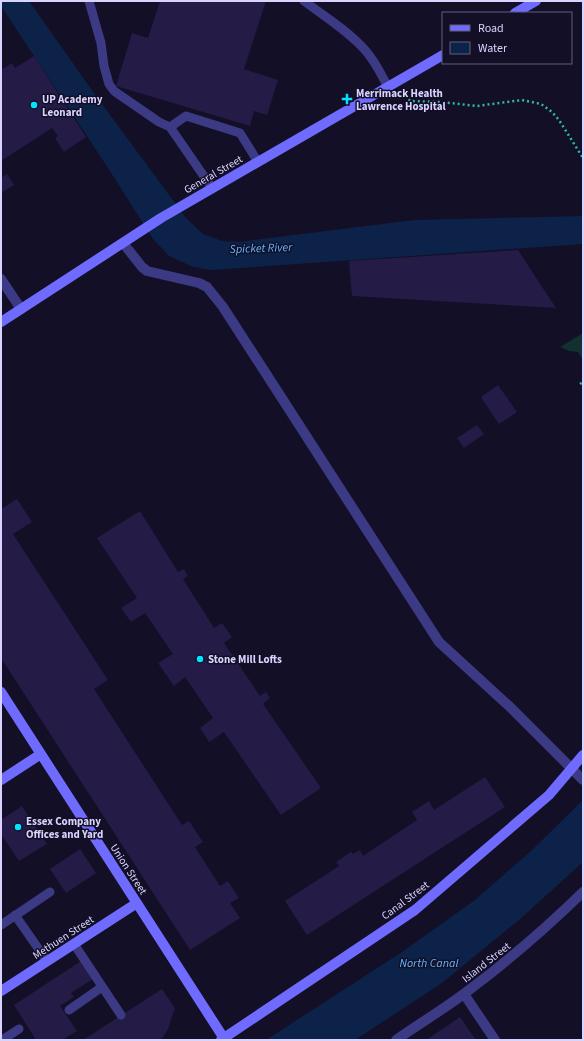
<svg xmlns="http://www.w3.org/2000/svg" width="584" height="1041" font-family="'Source Sans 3',sans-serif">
<rect width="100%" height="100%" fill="#130f26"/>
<path fill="#12302f" d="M 583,333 L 583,360 L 578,352 L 569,351 L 560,347 Z"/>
<path fill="#0c2248" d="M 1,1 L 29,1 L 94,93 L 186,218 L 203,234 L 222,241 L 239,242 L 414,220 L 583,216 L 583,244 L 212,270 L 193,267 L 169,256 L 153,239 L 108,168 L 1,6 Z
M 583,800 L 583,862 L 519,920 L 442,983 L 355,1040 L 266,1040 L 402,952 L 475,900 L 532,850 Z"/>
<path fill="#241b47" d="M 160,1 L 266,1 L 244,69 L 278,80 L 267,115 L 254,111 L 250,126 L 116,86 L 132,33 L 148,38 Z
M 34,56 L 86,137 L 64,152 L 55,138 L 58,136 L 52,128 L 1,161 L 1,70 L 12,63 L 15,68 Z
M 7,174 L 14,185 L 1,193 L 1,178 Z
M 518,250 L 556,308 L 352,296 L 349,261 Z
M 498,385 L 517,412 L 499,424 L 481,397 Z
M 477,425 L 484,434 L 464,448 L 457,438 Z
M 17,499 L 32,522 L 13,534 L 108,680 L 94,689 L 182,825 L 189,821 L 203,842 L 195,847 L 220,886 L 228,881 L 239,898 L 230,903 L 240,918 L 190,950 L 1,658 L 1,509 Z
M 140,511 L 178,572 L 184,569 L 188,576 L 183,579 L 214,628 L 222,623 L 232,637 L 224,643 L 260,696 L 266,692 L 270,698 L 263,704 L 321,788 L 281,815 L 224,732 L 209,742 L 200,728 L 213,718 L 185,677 L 174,686 L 158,663 L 173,654 L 145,613 L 131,622 L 121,608 L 137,598 L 97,538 Z
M 485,777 L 505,807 L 307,935 L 285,901 L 339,866 L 336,862 L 351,852 L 353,854 L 360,850 L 363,856 L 417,820 L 412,812 L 429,801 L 434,810 Z
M 22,806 L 47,844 L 19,861 L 1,834 L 1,820 Z
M 80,849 L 96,873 L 66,893 L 50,869 Z
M 81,961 L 93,979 L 71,993 L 74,997 L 60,1006 L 77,1031 L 62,1040 L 36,1040 L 14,1005 Z
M 162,989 L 175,1008 L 168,1029 L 161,1040 L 83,1040 Z
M 460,1017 L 476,1040 L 426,1040 Z"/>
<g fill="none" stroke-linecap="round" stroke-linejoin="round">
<path stroke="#2fb8b0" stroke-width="2.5" stroke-dasharray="2 3" stroke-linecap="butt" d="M 403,91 L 410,101 L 441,102 L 477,106 L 522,100 L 541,104 L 552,112 L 559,120 L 583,158
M 580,384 L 583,382"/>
<path stroke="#3d3a85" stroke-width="9" d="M 89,1 L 101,43 L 104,66 L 109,84 L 114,91 L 159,122 L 170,127
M 304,1 C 324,16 348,31 365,50 C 375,61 381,74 388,87
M 212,188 L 170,127 L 186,116 L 240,133 L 258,162
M 15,915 L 47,961
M 1,925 L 50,892
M 74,944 L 121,1015
M 69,1010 L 102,987
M 2,1040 L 19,1029"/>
<path stroke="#3d3a85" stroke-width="10" d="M 123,243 L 142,267 L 147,271 L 199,283 L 207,287 L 223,307 L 439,642 L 509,706 L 583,780
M 1,279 L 21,309
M 464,994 L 495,1040
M 396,1040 C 420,1023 446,1008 469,990 C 509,960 547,927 583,892"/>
<path stroke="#6f6bff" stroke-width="10" d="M 515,13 L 536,1
M 1,322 L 161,218 L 443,55
M 1,692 L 225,1040
M 1,780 L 41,754
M 1,991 L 137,903
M 221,1040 L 415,910 L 549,795 L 583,755"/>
</g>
<g fill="#00e5ff" stroke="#130f26" stroke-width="1.5">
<path d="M345 93h4v4h4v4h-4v4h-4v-4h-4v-4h4z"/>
<circle cx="34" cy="105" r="4"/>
<circle cx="200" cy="659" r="4"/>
<circle cx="18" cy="827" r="4"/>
</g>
<g text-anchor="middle" stroke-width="3" stroke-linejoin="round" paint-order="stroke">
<g font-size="11" font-weight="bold" fill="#d9d4ff" stroke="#130f26" text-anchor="start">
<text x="356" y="97">Merrimack Health<tspan x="356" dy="13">Lawrence Hospital</tspan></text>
<text x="42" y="103">UP Academy<tspan x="42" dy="13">Leonard</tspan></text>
<text x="208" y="663">Stone Mill Lofts</text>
<text x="26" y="825">Essex Company<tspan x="26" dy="13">Offices and Yard</tspan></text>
</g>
<g font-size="11" fill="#d9d4ff" stroke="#130f26">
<text transform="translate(213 174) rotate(-30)" y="4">General Street</text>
<text transform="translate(129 869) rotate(57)" y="4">Union Street</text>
<text transform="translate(405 900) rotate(-37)" y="4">Canal Street</text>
<text transform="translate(63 937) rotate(-33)" y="4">Methuen Street</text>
<text transform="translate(486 962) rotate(-38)" y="4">Island Street</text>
</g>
<g font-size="12" font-style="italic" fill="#62b6ff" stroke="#130f26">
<text transform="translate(261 248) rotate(-2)" y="4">Spicket River</text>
<text x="429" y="967">North Canal</text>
</g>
</g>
<rect width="584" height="1041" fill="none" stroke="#d9d4ff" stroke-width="4"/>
<rect x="442" y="12" width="130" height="52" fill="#130f26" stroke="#625e7d"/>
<rect x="450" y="25" width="20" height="6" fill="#6f6bff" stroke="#625e7d"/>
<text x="478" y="32" font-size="12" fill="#d9d4ff">Road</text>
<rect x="450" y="42" width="20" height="12" fill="#0c2248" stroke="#625e7d"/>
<text x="478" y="52" font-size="12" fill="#d9d4ff">Water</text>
</svg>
